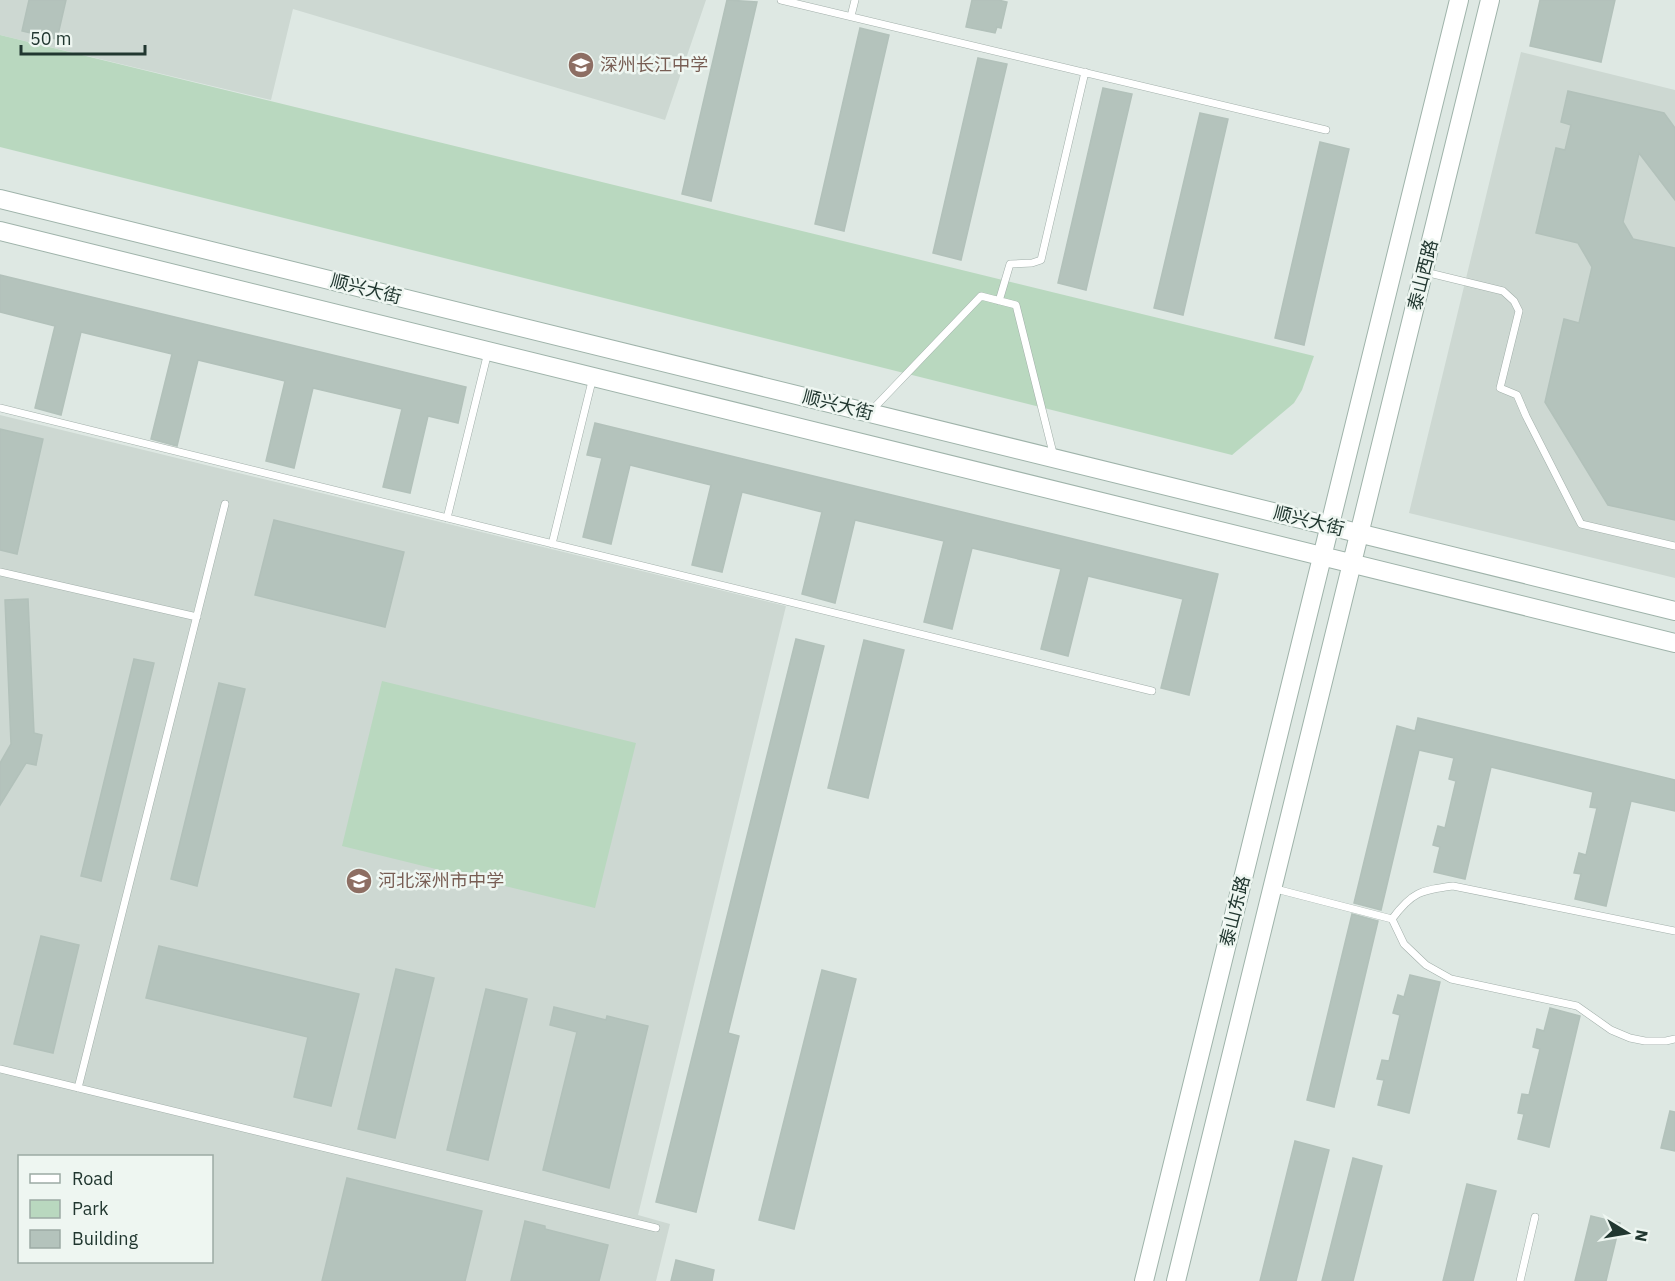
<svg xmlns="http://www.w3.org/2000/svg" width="1675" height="1281" font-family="'IBM Plex Sans','Noto Sans SC',sans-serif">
<rect width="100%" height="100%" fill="#dee8e3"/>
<path fill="#cdd8d2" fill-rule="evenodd" d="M 0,0 L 706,0 L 665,120 L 293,9 L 271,100 L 0,35 Z
M 1521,52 L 1675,90 L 1675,578 L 1409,513 Z
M 0,415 L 786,606 L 638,1215 L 670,1224 L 656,1281 L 0,1281 ZM 20,1156 L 212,1156 L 212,1262 L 20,1262 Z"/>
<path fill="#b9d8bf" d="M 0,35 L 1314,356 L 1302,390 L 1294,403 L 1232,455 L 0,147 Z
M 382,681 L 636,743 L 595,908 L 342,846 Z"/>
<path fill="#b4c3bc" stroke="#b2c1ba" stroke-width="1.5" d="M 29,0 L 66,0 L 57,39 L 22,31 Z
M 727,0 L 757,2 L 711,201 L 682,194 Z
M 972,0 L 998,0 L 1007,2 L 1001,28 L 997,27 L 995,33 L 966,27 Z
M 1540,0 L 1615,0 L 1601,62 L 1530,46 Z
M 860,28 L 889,35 L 844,231 L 815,224 Z
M 978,58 L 1007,64 L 961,260 L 933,253 Z
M 1103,88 L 1132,94 L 1086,290 L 1058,283 Z
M 1568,91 L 1664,113 L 1675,128 L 1675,200 L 1639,153 L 1623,222 L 1633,239 L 1675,248 L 1675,520 L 1608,505 L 1545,402 L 1564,319 L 1579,323 L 1592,267 L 1578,243 L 1536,233 L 1556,148 L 1565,150 L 1571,125 L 1561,122 Z
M 1200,113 L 1228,119 L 1183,315 L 1154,308 Z
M 1320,142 L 1349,149 L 1304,345 L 1275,338 Z
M 0,275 L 466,387 L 458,423 L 428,416 L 410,493 L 383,487 L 402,409 L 313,388 L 294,468 L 266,461 L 285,381 L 198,360 L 177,446 L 151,439 L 172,354 L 81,332 L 61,415 L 35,408 L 55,326 L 0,312 Z
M 595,423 L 1218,574 L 1189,695 L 1161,688 L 1183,599 L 1088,576 L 1068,656 L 1041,649 L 1061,569 L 972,548 L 952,629 L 924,622 L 944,541 L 855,520 L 835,603 L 802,594 L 822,512 L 742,492 L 722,572 L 692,565 L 711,485 L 630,465 L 611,544 L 583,537 L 602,458 L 587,455 Z
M 0,429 L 43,439 L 17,554 L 0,550 Z
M 274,520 L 404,552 L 385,627 L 255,595 Z
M 28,599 L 34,733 L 42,735 L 36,765 L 26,763 L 0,805 L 0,763 L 11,744 L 5,600 Z
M 796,639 L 824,646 L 728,1033 L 739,1036 L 696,1212 L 656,1202 Z
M 864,640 L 904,650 L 868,798 L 828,788 Z
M 134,659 L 154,663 L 101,881 L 81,876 Z
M 219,683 L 245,689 L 197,886 L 171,879 Z
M 1418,718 L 1675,780 L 1675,811 L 1631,801 L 1606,906 L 1575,899 L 1581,874 L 1574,873 L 1579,853 L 1586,855 L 1597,808 L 1590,807 L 1593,792 L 1491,767 L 1465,879 L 1434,872 L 1440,847 L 1433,845 L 1438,826 L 1445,828 L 1456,781 L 1449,779 L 1454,758 L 1419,750 L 1381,910 L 1354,903 L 1397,726 L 1415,731 Z
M 1352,914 L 1378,921 L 1334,1107 L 1307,1100 Z
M 41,936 L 79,945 L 53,1053 L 14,1044 Z
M 159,946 L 359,994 L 331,1106 L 294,1097 L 308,1037 L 146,998 Z
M 396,969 L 434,978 L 395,1138 L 358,1129 Z
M 822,970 L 856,979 L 794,1229 L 759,1220 Z
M 1410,975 L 1440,982 L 1409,1113 L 1378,1105 L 1384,1080 L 1377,1079 L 1382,1060 L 1389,1061 L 1400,1015 L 1393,1013 L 1398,995 L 1404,997 Z
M 486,989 L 527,999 L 488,1160 L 447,1150 Z
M 554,1007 L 606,1020 L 607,1016 L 648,1026 L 609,1188 L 543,1170 L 577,1032 L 550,1025 Z
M 1550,1008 L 1580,1016 L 1549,1147 L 1518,1139 L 1524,1114 L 1518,1113 L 1522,1094 L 1529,1095 L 1540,1049 L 1533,1047 L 1537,1029 L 1544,1031 Z
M 1670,1111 L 1675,1112 L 1675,1151 L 1661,1148 Z
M 1295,1141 L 1329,1150 L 1296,1281 L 1260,1281 Z
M 1353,1158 L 1382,1166 L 1353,1281 L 1322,1281 Z
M 347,1178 L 482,1211 L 465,1281 L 322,1281 Z
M 1467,1184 L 1496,1191 L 1473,1281 L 1443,1281 Z
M 1591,1216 L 1620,1223 L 1606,1281 L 1575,1281 Z
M 525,1221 L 545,1226 L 545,1229 L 608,1245 L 599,1281 L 511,1281 Z
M 676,1260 L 714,1270 L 712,1281 L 671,1281 Z"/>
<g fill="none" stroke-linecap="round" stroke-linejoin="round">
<defs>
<path id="service" d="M 781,0 L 1326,130
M 851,16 L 855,0
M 1425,272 L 1503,291 L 1514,301 L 1519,311 L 1500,388 L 1517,395 L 1526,416 L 1581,524 L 1675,546
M 999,301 L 1010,264 L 1032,263 L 1041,260 L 1085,72
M 0,408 L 1152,691
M 871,411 L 981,296 L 1016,305 L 1054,457
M 447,518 L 488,352
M 552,544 L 593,377
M 0,572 L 197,617
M 1272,888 L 1392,919
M 1675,931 L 1453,886 C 1421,890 1412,892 1392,919 L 1404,944 L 1426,965 L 1451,979 L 1577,1006 L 1611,1030 L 1630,1038 L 1645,1041 L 1666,1041 L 1675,1039
M 0,1069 L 656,1228
M 78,1088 L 225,504
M 1520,1281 L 1535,1217"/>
<path id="secondary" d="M 0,199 L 1675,611
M 0,231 L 1675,643
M 1144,1281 L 1459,0
M 1176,1281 L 1490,0"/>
</defs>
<use href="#service" stroke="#a2afaa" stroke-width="8"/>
<use href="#secondary" stroke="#9fb3aa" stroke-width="20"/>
<use href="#service" stroke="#fff" stroke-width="7"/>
<use href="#secondary" stroke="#fff" stroke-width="18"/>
</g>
<defs>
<symbol id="school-disc" viewBox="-11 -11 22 22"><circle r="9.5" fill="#8d6e63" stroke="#eef6f1"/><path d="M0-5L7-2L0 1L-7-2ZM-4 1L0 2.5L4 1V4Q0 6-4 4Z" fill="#fff"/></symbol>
</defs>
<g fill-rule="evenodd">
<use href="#school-disc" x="566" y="50" width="30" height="30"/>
<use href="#school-disc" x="344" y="866" width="30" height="30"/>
</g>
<g text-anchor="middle" stroke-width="5" stroke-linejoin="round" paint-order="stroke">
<g font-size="18" fill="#785e54" stroke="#eef6f1" text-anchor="start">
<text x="600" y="71">深州长江中学</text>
<text x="378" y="887">河北深州市中学</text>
</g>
<g font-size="18" fill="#213730" stroke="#eef6f1">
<text transform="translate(1423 275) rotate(-76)" y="6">泰山西路</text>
<text transform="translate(366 289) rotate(14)" y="6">顺兴大街</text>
<text transform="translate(838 405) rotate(14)" y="6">顺兴大街</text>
<text transform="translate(1309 521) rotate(14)" y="6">顺兴大街</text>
<text transform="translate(1235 911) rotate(-76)" y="6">泰山东路</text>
</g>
</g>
<rect x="18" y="1155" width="195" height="108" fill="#eef6f1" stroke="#9caaa4" stroke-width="1.5"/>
<rect x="30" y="1174" width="30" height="9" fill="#ffffff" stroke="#9caaa4" stroke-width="1.5"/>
<text x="72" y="1185" font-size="18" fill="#213730">Road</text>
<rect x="30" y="1200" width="30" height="18" fill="#b9d8bf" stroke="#9caaa4" stroke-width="1.5"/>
<text x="72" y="1215" font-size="18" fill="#213730">Park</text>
<rect x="30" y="1230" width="30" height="18" fill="#b4c3bc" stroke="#9caaa4" stroke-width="1.5"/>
<text x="72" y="1245" font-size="18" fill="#213730">Building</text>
<g transform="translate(1627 1233) rotate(101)" stroke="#eef6f1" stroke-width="4.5" paint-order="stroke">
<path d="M0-4.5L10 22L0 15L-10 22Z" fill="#213730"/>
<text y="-9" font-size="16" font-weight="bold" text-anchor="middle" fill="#213730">N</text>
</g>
<path d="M21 45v9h124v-9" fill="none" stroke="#213730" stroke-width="3"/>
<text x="30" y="45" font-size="18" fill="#213730" stroke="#eef6f1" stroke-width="4.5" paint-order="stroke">50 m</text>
</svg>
